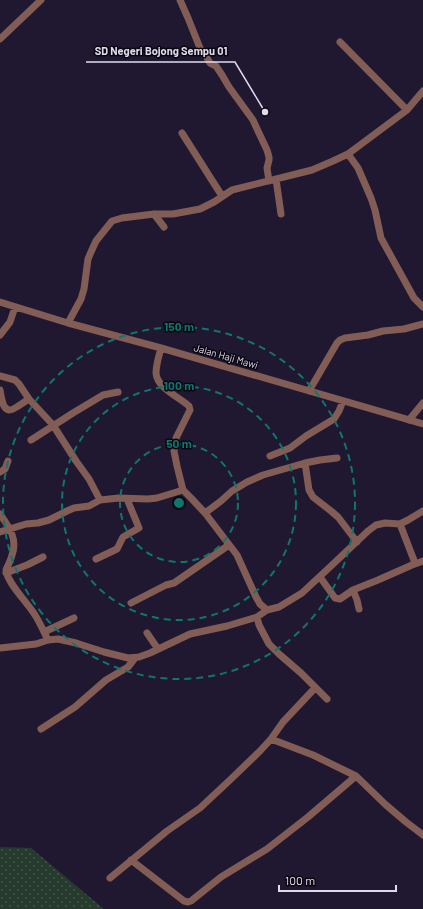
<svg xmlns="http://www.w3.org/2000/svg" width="423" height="909" font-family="Barlow,sans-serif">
<defs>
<pattern id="grass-dots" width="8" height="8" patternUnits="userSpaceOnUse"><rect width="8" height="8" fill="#263b2e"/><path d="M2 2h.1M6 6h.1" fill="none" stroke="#45574c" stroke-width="1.8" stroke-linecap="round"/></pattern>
</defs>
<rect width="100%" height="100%" fill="#201830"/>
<path fill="url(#grass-dots)" d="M 0,847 L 31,848 L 104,909 L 0,909 Z"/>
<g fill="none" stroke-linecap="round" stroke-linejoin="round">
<path stroke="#825d56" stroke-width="7" d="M 180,0 L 188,18 L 200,48 L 204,53 L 210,63 L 216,66 L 222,75 L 229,87 L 253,120 L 258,131 L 267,150 L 269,157 L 269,160 L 267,168 L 269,181
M 0,39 L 41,0
M 340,42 L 407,110
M 182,133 L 222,196
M 348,154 L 358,168 L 371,198 L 375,210 L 381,238 L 414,298 L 423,307
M 276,179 L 281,214
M 154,214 L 164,227
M 0,302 L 68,323 L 161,348 L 423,424
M 68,323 L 81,299 L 84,289 L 88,259 L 91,252 L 96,241 L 112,221 L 122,218 L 154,214 L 173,214 L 200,209 L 214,202 L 232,190 L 312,170 L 333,161 L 348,154 L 407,110 L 423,91
M 0,335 L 10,322 L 15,307
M 161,348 C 159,355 156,365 156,373 C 157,388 179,397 189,406 L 190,410 L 176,438 L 174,451 L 177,466 L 183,490 L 191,498 L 205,513 L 237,555 L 256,597 L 260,604 L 267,610
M 0,376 L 15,380 L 19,384 L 29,399 L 53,425 L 76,461 L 89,479 L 100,500
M 0,390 C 1,395 2,409 9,410 C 13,411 25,401 29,399
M 309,391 L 337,343 L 340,340 L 345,338 L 368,335 L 383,331 L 404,329 L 423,324
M 409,420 L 423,403
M 31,440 L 73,413 L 103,395 L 118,392
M 270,456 L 290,448 L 306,436 L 334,419 L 339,411 L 343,401
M 305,463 L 309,490 L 313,497 L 331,511 L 338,517 L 357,542
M 0,472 L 5,469 L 8,461
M 205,513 L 221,501 L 232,491 L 247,482 L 263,475 L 305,463 L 320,460 L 337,458
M 0,514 C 9,527 18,539 12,555 C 11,560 8,565 6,570 C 7,583 28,603 35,615 C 40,623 44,632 48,640
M 400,524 L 415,563
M 0,532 L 26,524 L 38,523 L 49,520 L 67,511 L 74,508 L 89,506 L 100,500 L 119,498 L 148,499 L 157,498 L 183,490
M 96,559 L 117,549 L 123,537 L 139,528 L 127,499
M 6,573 L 27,565 L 43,557
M 320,577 L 335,598 L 340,599 L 353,590 L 378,580 L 412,565 L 423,561
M 353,590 L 357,600 L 359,609
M 131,603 L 166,585 L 174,583 L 229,545
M 257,617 L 259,625 L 269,644 L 279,654 L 301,673 L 327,699
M 44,632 L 74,618
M 147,633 L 158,649
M 0,648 L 36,644 L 48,640 L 58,639 L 76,643 L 104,652 L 128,658 L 139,657 L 150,653 L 190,634 L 227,626 L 257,617 L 267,610 L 279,607 L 302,593 L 331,566 L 368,531 L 376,525 L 385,523 L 400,524 L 408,520 L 423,511
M 41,729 L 75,707 L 106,680 L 128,667 L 135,658
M 271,739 L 313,755 L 356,776 L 386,805 L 406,822 L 423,835
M 131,860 L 184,901 L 188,902 L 191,901 L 221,877 L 267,849 L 308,817 L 356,776
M 110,878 L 167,831 L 200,808 L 231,779 L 260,751 L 271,739 L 283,722 L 315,688"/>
</g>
<g fill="none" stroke="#0f766e" stroke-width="2" stroke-dasharray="7 5">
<circle cx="179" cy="503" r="59"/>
<circle cx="179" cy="503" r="117"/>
<circle cx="179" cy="503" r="176"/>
</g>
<g text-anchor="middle" stroke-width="3" stroke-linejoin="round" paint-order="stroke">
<g font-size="10" fill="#e0dbec" stroke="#090610">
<text transform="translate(226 356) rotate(16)" y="4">Jalan Haji Mawi</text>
</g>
</g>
<circle cx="179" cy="503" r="6" fill="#0f766e" stroke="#090610" stroke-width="2"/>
<g font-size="12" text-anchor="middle" font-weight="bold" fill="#0f766e" stroke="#090610" stroke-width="3" stroke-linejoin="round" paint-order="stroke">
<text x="179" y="331">150 m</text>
<text x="179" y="390">100 m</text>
<text x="179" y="448">50 m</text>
</g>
<path fill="none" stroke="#e0dbec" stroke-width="1.5" d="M265 112L235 62H86"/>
<circle fill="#e0dbec" stroke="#090610" stroke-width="1.5" cx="265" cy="112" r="4"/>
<g font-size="11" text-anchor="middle" font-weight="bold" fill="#e0dbec" stroke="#090610" stroke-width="3" stroke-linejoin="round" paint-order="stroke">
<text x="161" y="55">SD Negeri Bojong Sempu 01</text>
</g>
<path d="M279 885v6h117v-6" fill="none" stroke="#e0dbec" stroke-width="2"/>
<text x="285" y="885" font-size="12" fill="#e0dbec" stroke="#090610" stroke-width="3" paint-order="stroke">100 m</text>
</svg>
